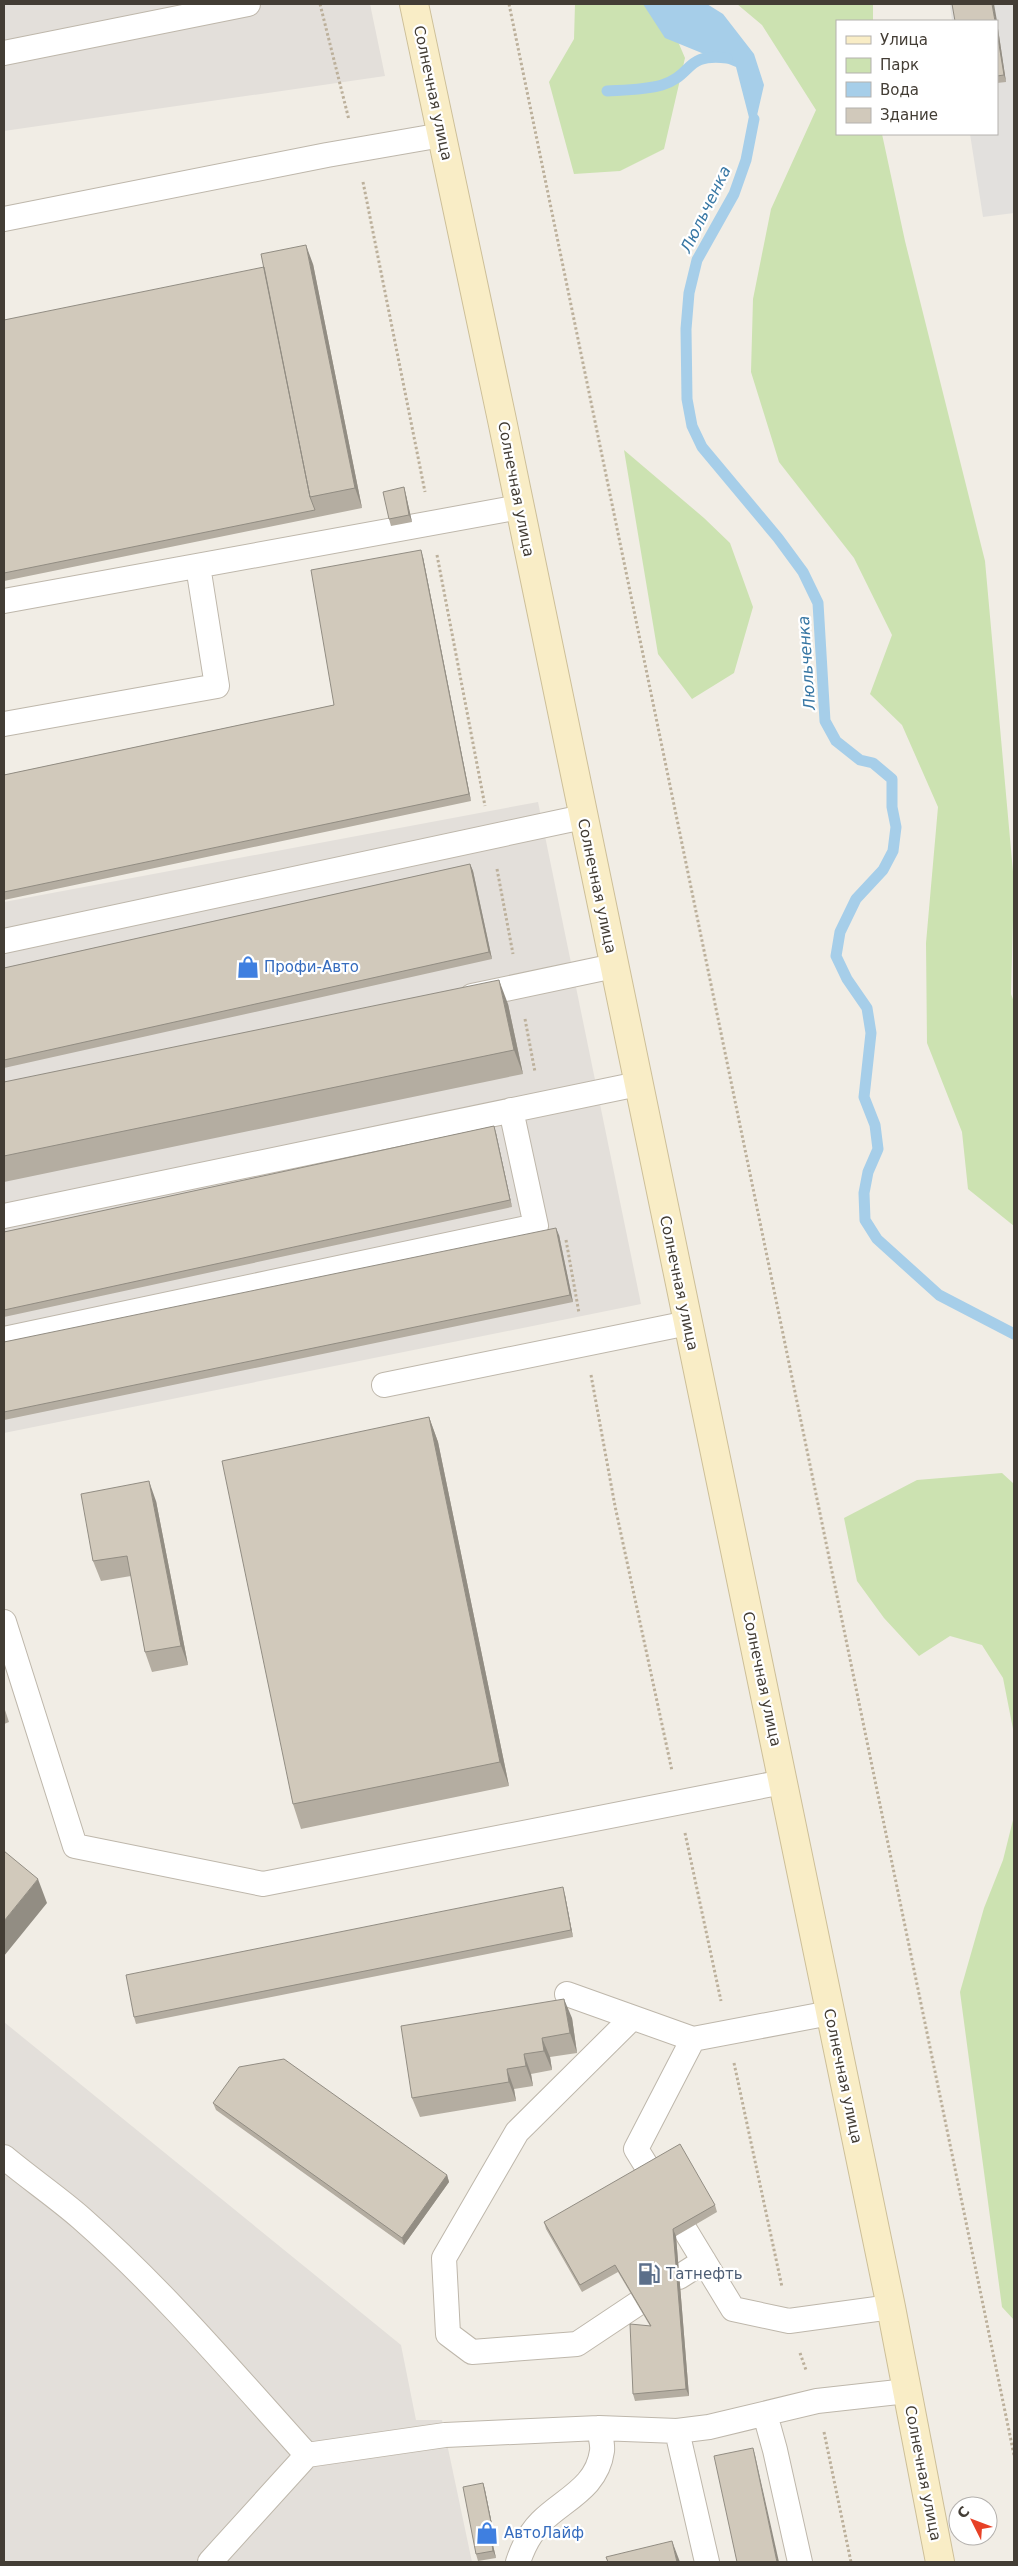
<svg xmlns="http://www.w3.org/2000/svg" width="1018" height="2566" font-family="'DejaVu Sans',sans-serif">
<rect width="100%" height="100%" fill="#f1ede5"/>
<path fill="#e3dfda" d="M 4,4 L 370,4 L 385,76 L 4,131 Z
M 538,802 L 641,1304 L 4,1433 L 4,902 Z
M 4,2022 L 401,2345 L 416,2420 L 442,2420 L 472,2562 L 4,2562 Z"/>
<path fill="#cce2b1" d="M 575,4 L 662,4 L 685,58 L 664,149 L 620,171 L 574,174 L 549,82 L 574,39 Z
M 737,4 L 873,4 L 873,21 L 837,21 L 837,134 L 882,134 L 905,241 L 985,561 L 1014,883 L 1011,994 L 1014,1002 L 1014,1226 L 968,1189 L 962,1132 L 927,1043 L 926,943 L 938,807 L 902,725 L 870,694 L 892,635 L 854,558 L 779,462 L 751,372 L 753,299 L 771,209 L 816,110 L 762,25 Z
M 624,450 L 704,518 L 730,543 L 753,607 L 734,673 L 692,699 L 658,654 Z
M 1002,1473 L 1014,1484 L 1014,2320 L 1002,2307 L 960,1992 L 984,1908 L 1003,1860 L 1013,1820 L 1013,1729 L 1003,1678 L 982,1645 L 950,1636 L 919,1656 L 884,1618 L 857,1581 L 844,1518 L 917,1480 Z"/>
<path fill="#e2e0dd" d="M 950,4 L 1014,4 L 1014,213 L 983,217 L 970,134 L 997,134 L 997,21 L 952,21 Z"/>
<path fill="#a6cee9" d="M 643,4 L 707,4 L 723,14 L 754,54 L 764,85 L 753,133 L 736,67 L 665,38 Z"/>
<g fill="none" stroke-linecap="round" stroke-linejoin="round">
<path stroke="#a6cee9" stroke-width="11" d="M 607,91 C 625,90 645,90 662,85 C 694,75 684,53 727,58
M 754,119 L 746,160 L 734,194 L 697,260 L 689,293 L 686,329 L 687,399 L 692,426 L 702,447 L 778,538 L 803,572 L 818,603 L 825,721 L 836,741 L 860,760 L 873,763 L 892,779 L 892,807 L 896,827 L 893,851 L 883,870 L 856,899 L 840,932 L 836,956 L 847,979 L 867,1008 L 871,1033 L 864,1097 L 875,1125 L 878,1149 L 868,1172 L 864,1193 L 865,1220 L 877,1239 L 939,1295 L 1014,1334"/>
<defs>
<path id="lane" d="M 4,53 L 248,4
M 4,219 L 327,155 L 442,135
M 4,601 L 520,507
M 4,724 L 217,686 L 198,566
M 4,941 L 583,817
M 472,996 L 614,966
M 4,1216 L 638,1084
M 4,1339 L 536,1226 L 511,1110
M 384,1385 L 688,1323
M 4,1622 L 75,1846 L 263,1884 L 783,1782
M 567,1994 L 693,2039 L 830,2013
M 632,2018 L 517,2132 L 444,2258 L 448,2334 L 472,2352 L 577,2344 L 637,2304
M 4,2157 C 29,2178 57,2197 81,2218 C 163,2290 234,2374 307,2455 L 445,2435 L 599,2428 L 677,2431 L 709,2427 L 817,2401 L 907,2391
M 649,2170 L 636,2149 L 693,2039
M 685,2230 L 733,2309 L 789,2321 L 891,2307
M 679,2277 L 704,2261
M 765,2414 L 775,2450 L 800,2562
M 677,2431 L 707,2562
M 210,2562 L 307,2455
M 518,2562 C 523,2547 530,2533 541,2522 C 564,2499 597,2488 602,2451 C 603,2444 600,2436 599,2428"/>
<path id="secondary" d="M 414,4 L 502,420 L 891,2307 L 940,2562"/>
</defs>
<use href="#lane" stroke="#beb7ab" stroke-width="26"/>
<use href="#secondary" stroke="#cdbf98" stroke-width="30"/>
<path stroke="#bcb09b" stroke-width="3" stroke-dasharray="2.5 2.5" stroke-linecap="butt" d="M 320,4 L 349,120
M 509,4 L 1014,2455
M 363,182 L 425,492
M 437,555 L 485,806
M 497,869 L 513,954
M 525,1019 L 535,1072
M 566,1240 L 579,1313
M 591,1375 L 615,1506 L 672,1771
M 685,1833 L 721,2001
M 734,2063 L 782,2287
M 800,2353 L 806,2370
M 824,2432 L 851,2562"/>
<use href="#lane" stroke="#fff" stroke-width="24"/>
<use href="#secondary" stroke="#f9edc6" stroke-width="28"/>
</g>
<path fill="#b4ada1" d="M 997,22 L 1006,82 L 997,83 Z
M 313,264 L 362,508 L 4,581 L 4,320 Z
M 404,487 L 406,495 L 412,522 L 391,526 L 389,519 Z
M 423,557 L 471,801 L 4,900 L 4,775 L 334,705 Z
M 470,864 L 473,871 L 492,959 L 4,1068 L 4,968 Z
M 508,1004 L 523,1074 L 4,1182 L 4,1082 Z
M 494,1126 L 496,1133 L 512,1207 L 4,1317 L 4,1232 Z
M 559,1235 L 573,1302 L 4,1420 L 4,1342 Z
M 429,1417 L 438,1442 L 509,1786 L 301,1829 L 293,1804 Z
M 156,1501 L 188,1665 L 152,1672 L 145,1652 L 131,1576 L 101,1581 L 93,1561 Z
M 4,1707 L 9,1722 L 4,1724 Z
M 565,1895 L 573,1937 L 136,2024 L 134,2017 Z
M 572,2018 L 577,2053 L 550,2057 L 552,2070 L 531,2074 L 533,2086 L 514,2089 L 516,2101 L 420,2117 L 412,2098 Z
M 213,2103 L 447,2175 L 449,2182 L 404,2245 L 216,2110 Z
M 715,2205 L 717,2212 L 676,2236 L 689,2396 L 635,2401 L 633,2394 L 650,2326 L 618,2272 L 582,2292 L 546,2229 L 544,2222 Z
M 483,2483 L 485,2490 L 496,2544 L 493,2545 L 496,2558 L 478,2561 L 476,2554 Z"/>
<path fill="#928d83" d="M 992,4 L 994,4 L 997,21 L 995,21 Z
M 997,22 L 1006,82 L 1004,75 L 997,32 Z
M 306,245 L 313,264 L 362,508 L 355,488 Z
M 404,487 L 406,495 L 412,522 L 409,515 Z
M 421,550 L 423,557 L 471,801 L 469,794 Z
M 470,864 L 473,871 L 492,959 L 489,952 Z
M 499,980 L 508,1004 L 523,1074 L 514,1050 Z
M 494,1126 L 496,1133 L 512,1207 L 510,1200 Z
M 556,1228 L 559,1235 L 573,1302 L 570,1295 Z
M 429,1417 L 438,1442 L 509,1786 L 500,1762 Z
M 149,1481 L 156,1501 L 188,1665 L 181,1646 Z
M 38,1879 L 47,1903 L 4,1956 L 4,1921 Z
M 563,1887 L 565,1895 L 573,1937 L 571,1930 Z
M 564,1999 L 572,2018 L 577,2053 L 570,2033 Z
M 542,2038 L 550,2057 L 552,2070 L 544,2051 Z
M 524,2054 L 531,2074 L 533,2086 L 526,2066 Z
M 507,2069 L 514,2089 L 516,2101 L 509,2082 Z
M 447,2175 L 449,2182 L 404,2245 L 402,2238 Z
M 673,2229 L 676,2236 L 689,2396 L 686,2389 Z
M 753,2448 L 755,2455 L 779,2562 L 777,2562 Z
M 483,2483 L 485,2490 L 496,2544 L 494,2537 Z
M 491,2538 L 493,2545 L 496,2558 L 493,2551 Z
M 672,2541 L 680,2562 L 677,2562 Z"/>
<path fill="#d1c9bb" stroke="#928d83" d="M 952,4 L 992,4 L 995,21 L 955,21 Z
M 997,32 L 1004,75 L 997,76 Z
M 306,245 L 355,488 L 310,497 L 261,254 Z
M 264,267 L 310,497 L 315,510 L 4,573 L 4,320 Z
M 404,487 L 409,515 L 389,519 L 383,492 Z
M 421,550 L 469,794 L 4,892 L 4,775 L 334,705 L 311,570 Z
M 470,864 L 489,952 L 4,1060 L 4,968 Z
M 499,980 L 514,1050 L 4,1156 L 4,1082 Z
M 494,1126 L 510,1200 L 4,1310 L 4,1232 Z
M 556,1228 L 570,1295 L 4,1412 L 4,1342 Z
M 429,1417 L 500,1762 L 293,1804 L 222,1461 Z
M 149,1481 L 181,1646 L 145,1652 L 127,1556 L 93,1561 L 81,1494 Z
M 4,1851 L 38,1879 L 4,1921 Z
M 563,1887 L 571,1930 L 134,2017 L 126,1975 Z
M 564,1999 L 570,2033 L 542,2038 L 544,2051 L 524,2054 L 526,2066 L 507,2069 L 509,2082 L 412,2098 L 401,2026 Z
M 284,2059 L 447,2175 L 402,2238 L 213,2103 L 239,2067 Z
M 680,2144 L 715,2205 L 673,2229 L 686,2389 L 633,2394 L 630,2324 L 651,2326 L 615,2265 L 580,2285 L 544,2222 Z
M 753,2448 L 777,2562 L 737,2562 L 714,2456 Z
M 483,2483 L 494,2537 L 491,2538 L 493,2551 L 476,2554 L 463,2487 Z
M 672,2541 L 677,2562 L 608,2562 L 606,2557 Z"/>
<defs>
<symbol id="shop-bare" viewBox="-9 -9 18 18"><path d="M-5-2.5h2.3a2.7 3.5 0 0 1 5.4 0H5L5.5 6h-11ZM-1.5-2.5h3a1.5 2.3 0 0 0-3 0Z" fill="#3f7fe0" stroke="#fff" stroke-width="2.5" paint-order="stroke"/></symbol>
<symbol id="fuel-bare" viewBox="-9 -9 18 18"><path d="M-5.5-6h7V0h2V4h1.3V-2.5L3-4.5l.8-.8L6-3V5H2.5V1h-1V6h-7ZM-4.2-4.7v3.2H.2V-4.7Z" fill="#5c6f8a" stroke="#fff" stroke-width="2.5" paint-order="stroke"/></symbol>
</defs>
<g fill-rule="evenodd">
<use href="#shop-bare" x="232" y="951" width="32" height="32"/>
<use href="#fuel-bare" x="633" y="2258" width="32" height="32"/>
<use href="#shop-bare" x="471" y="2517" width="32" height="32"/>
</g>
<g text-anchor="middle" stroke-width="4.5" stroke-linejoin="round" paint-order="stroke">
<g font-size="15" fill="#433d35" stroke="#fff">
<text transform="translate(433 93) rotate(78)" y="5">Солнечная улица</text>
<text transform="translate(516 489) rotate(79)" y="5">Солнечная улица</text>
<text transform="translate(597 886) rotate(78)" y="5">Солнечная улица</text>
<text transform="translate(679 1283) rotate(78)" y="5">Солнечная улица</text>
<text transform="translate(762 1679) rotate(78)" y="5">Солнечная улица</text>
<text transform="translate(843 2076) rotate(78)" y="5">Солнечная улица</text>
<text transform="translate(923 2473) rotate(79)" y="5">Солнечная улица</text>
</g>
<g font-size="15" fill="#366cbe" stroke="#fff" text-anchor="start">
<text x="264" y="972">Профи-Авто</text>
<text x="504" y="2538">АвтоЛайф</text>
</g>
<g font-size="15" fill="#4e5e75" stroke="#fff" text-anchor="start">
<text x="666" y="2279">Татнефть</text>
</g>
<g font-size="16" font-style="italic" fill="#3877a4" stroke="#fff">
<text transform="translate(705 209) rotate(-64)" y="6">Люльченка</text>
<text transform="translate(806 663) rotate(-94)" y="6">Люльченка</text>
</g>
</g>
<rect width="1018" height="2566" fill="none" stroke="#433d35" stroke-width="10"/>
<rect x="836" y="20" width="162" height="115" fill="#ffffff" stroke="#b4b1ae"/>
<rect x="846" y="36" width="25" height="8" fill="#f9edc6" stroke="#b4b1ae"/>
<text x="880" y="45" font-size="15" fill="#433d35">Улица</text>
<rect x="846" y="58" width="25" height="15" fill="#cce2b1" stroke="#b4b1ae"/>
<text x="880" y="70" font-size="15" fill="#433d35">Парк</text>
<rect x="846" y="82" width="25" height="15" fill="#a6cee9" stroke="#b4b1ae"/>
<text x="880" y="95" font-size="15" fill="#433d35">Вода</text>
<rect x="846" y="108" width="25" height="15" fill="#d1c9bb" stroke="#b4b1ae"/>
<text x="880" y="120" font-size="15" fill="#433d35">Здание</text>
<g transform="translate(973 2521) rotate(312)"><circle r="24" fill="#ffffff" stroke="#b4b1ae"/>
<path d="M0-4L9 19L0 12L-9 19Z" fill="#e74126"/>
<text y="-8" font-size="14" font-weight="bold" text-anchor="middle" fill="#433d35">С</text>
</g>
</svg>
